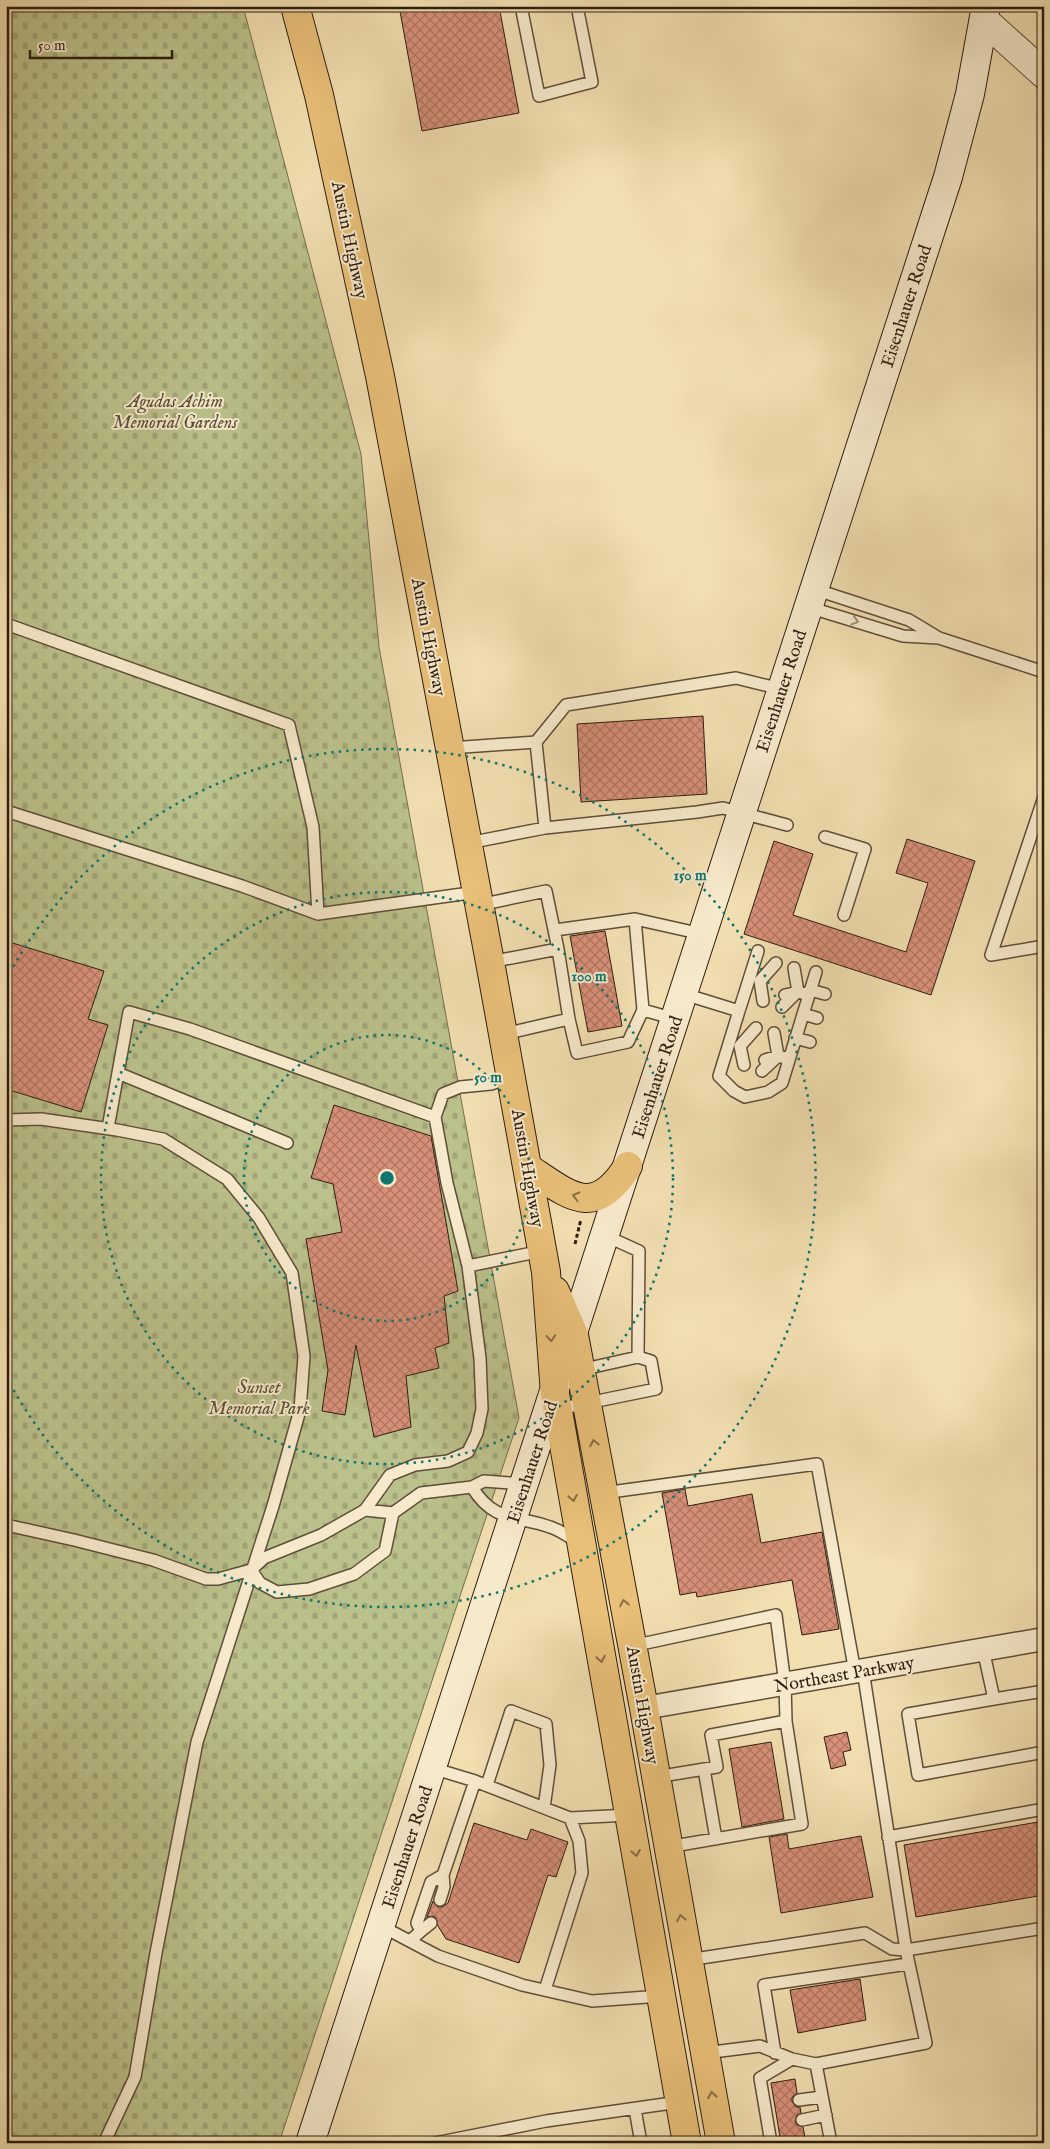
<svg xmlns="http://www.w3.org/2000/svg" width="1050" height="2149" font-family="'IM FELL English',serif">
<defs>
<pattern id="cemetery-stones" width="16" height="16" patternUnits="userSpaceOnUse" patternTransform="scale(1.25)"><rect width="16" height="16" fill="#bbc18b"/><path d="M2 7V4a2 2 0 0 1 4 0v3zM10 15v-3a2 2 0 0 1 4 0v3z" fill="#a1a577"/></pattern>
<pattern id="building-cross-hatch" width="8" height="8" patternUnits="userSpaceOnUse" patternTransform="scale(1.25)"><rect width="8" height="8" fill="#d89078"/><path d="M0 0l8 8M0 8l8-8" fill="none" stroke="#b07561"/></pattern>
</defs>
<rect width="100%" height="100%" fill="#f2dfb1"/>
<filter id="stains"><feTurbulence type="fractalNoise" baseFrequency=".004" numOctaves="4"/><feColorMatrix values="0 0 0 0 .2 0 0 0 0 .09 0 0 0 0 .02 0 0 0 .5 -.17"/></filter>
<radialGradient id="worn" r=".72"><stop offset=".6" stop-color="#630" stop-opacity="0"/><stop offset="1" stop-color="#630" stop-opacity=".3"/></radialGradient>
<path fill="url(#cemetery-stones)" stroke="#746f4e" d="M 6,6 L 243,6 L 361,454 L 379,647 L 519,1418 L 279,2143 L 6,2143 Z"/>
<path fill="url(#building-cross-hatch)" stroke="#2e1d11" d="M 399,6 L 499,6 L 519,113 L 422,131 Z
M 703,716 L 707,794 L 581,802 L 577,724 Z
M 907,839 L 975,861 L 931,995 L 744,934 L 774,841 L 813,854 L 793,915 L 906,952 L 928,883 L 896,873 Z
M 605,931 L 622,1026 L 588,1032 L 570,936 Z
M 6,941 L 104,971 L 88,1019 L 108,1025 L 81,1112 L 6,1089 Z
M 334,1105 L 431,1136 L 458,1291 L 444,1296 L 449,1343 L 435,1348 L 439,1368 L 406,1376 L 411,1427 L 374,1437 L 356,1345 L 345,1415 L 322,1411 L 328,1370 L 306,1239 L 342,1232 L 333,1184 L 311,1178 Z
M 685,1489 L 688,1506 L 752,1494 L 761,1543 L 822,1532 L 839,1629 L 802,1635 L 792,1580 L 697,1597 L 696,1592 L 680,1595 L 662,1493 Z
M 847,1732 L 851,1750 L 843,1752 L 846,1765 L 831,1769 L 824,1737 Z
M 771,1742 L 784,1819 L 742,1827 L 729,1749 Z
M 1044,1821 L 1044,1895 L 916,1917 L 904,1845 Z
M 474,1823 L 527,1840 L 531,1829 L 568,1842 L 556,1877 L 548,1875 L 519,1963 L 446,1939 L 438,1926 L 436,1918 L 433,1916 L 427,1917 L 433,1901 L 438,1907 L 442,1907 L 448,1903 Z
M 787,1834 L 789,1849 L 861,1836 L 873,1897 L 781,1913 L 769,1837 Z
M 860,1979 L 866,2020 L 798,2033 L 790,1990 Z
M 795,2079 L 797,2093 L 792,2097 L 792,2101 L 796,2107 L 800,2107 L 801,2113 L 797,2115 L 795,2121 L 797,2125 L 803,2127 L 806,2143 L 781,2143 L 771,2083 Z"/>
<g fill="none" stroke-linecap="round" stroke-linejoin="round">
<defs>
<path id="service" d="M 521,6 L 539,96 L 592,82 L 577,6
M 808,607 L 903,636 L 939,638 L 909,620 L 814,589
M 6,624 L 289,725 L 313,827 L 318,914
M 939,638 L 1044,672
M 536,742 L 566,705 L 736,678 L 781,689
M 450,748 L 536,742 L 545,828 L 468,843
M 1044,797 L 991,955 L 1044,946
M 6,811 L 242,886 L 318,914 L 477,892
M 545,828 L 697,812 L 723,808 L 787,825
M 825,837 L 865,849 L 844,915
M 479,905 L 546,891 L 558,949
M 555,930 L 635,919
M 490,962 L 558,949 L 569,1019 L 504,1034
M 794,968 L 798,992
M 760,981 L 776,963
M 760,981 L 763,1001
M 810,990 L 825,994
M 684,994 L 739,1011 L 719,1076 L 734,1091 L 745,1097 L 768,1092 L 782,1083 L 816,972
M 785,995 L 798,992 L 809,995
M 782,1007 L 796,993
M 643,1010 L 635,919 L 702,934
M 739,1011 L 758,951
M 803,1014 L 817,1018
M 569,1019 L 577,1053 L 628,1042 L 643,1010 L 675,1019
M 774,1033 L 778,1056
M 795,1038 L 810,1042
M 740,1046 L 756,1028
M 740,1046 L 744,1065
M 765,1060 L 778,1056 L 789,1059
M 762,1071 L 777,1057
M 118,1073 L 287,1143
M 435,1117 L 443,1094 L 460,1087 L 491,1084 L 512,1077
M 6,1120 L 41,1119 L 117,1130 L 163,1139 L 227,1179 L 259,1218 L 292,1273 L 304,1356 L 300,1410 L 273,1506 L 197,1742 L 156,1953 L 135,2077 L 104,2143
M 108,1128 L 129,1012 L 190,1029 L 435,1117 L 447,1183 L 468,1266 L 480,1358 L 482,1409 L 477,1433 L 468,1452 L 448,1461 L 415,1465 L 390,1475 L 365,1510
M 468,1266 L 542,1251
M 580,1370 L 638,1357 L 639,1251 L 606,1236
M 558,1409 L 656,1389 L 651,1361 L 638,1357
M 472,1487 C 494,1523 517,1515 550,1527 C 560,1530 569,1537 578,1542
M 603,1493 L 817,1464 L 855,1672
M 6,1525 L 74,1540 L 153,1560 L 206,1579 L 218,1579 L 251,1570 L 264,1558 L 321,1535 L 365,1510 L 393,1513 L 421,1493 L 472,1487 L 484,1481 L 524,1484
M 251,1570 L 260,1583 L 277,1592 L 309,1589 L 354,1574 L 385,1551 L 393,1513
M 632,1646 L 776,1615 L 785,1684 L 786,1721 L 802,1824 L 668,1847
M 983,1649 L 994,1699 L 1044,1691
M 863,1670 L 906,1950 L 1044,1928
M 994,1699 L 908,1714 L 918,1775 L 1044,1752
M 432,1768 L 475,1781 L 570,1818 L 579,1841 L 582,1873 L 545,1990
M 704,1769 L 716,1839
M 656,1777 L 717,1767 L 711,1735 L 786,1721
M 487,1785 L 511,1711 L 546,1724 L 550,1765 L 544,1808
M 570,1818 L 629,1815
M 888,1837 L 1044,1809
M 440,1900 L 444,1887 L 443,1875
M 381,1926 L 438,1956 L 522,1985 L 592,2001 L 661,1996
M 421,1931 L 431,1923
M 410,1941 L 421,1931 L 417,1923 L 431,1882 L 443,1875 L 475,1781
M 688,1960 L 865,1933 L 892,1949 L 906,1950 L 926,2043 L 816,2064
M 705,2053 L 760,2046 L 792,2059 L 816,2064 L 831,2143
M 775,2053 L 764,1985 L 908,1964
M 799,2100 L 822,2097
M 635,2109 L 641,2143
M 802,2120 L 826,2115
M 435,2143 L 546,2121 L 679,2102
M 771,2143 L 760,2078 L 792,2059"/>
<path id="minor" d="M 644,1708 L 1044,1639"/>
<path id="tertiary" d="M 984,20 L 1044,74"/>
<path id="secondary" d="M 310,2143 L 948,177 L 970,94 L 986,6"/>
<path id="primary" d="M 295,6 L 319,95 L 380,376 L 490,962 L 546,1272 L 555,1394 L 687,2143
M 528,1168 C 569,1195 594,1220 628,1166
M 555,1291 L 574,1335 L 644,1708 L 721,2143"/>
</defs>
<use href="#service" stroke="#5f4e39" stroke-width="14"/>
<use href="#minor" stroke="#5f4e39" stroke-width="25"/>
<use href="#tertiary" stroke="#5f4e39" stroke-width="30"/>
<use href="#secondary" stroke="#2e1d11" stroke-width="30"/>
<use href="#primary" stroke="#2e1d11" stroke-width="30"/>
<path stroke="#2e1d11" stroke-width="3" stroke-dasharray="4 2.5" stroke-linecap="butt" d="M 575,1244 L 581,1219"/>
<use href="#service" stroke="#f7eacc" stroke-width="11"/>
<use href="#minor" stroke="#f7eacc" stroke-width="22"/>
<use href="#tertiary" stroke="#f7eacc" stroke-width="28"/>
<use href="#secondary" stroke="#f7eacc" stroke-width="28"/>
<use href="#primary" stroke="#e9c078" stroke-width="28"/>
</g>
<defs><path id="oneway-chevron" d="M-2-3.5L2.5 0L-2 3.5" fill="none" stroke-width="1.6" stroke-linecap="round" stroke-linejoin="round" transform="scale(1.25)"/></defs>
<use stroke="#9d8e78" href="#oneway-chevron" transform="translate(855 621) rotate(17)"/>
<g stroke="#8c6e44">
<use href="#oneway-chevron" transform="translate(576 1196) rotate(-166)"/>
<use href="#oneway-chevron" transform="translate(551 1338) rotate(86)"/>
<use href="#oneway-chevron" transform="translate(594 1443) rotate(-101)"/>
<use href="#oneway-chevron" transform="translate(573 1498) rotate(80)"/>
<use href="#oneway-chevron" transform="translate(624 1603) rotate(-101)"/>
<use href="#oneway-chevron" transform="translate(601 1659) rotate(80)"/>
<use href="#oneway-chevron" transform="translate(636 1853) rotate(80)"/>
<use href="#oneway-chevron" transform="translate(681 1918) rotate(-100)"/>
<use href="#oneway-chevron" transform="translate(712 2095) rotate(-100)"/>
</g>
<g fill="none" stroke="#0f766e" stroke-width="2.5" stroke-dasharray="2.5 5">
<circle cx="387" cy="1178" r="143"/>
<circle cx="387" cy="1178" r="286"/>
<path d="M6 980A429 429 0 1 1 6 1376"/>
</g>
<g text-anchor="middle" stroke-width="4" stroke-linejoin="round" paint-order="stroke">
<g font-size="18" fill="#2e1d11" stroke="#f7eacc">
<text transform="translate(350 240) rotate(78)" y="6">Austin Highway</text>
<text transform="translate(906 306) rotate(-72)" y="6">Eisenhauer Road</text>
<text transform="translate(429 637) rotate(79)" y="6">Austin Highway</text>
<text transform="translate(781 691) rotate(-72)" y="6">Eisenhauer Road</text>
<text transform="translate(657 1077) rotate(-72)" y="6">Eisenhauer Road</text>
<text transform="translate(528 1168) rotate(80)" y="6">Austin Highway</text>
<text transform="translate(532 1462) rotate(-72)" y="6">Eisenhauer Road</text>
<text transform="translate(844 1674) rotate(-10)" y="6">Northeast Parkway</text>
<text transform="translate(643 1705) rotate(80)" y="6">Austin Highway</text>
<text transform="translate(407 1847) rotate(-72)" y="6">Eisenhauer Road</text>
</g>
<g font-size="18" font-style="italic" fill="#584e36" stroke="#f7eacc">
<text x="175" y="407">Agudas Achim<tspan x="175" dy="21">Memorial Gardens</tspan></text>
<text x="259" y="1393">Sunset<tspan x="259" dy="21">Memorial Park</tspan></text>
</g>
</g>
<circle cx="387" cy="1178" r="8" fill="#0f766e" stroke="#f7eacc" stroke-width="2.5"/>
<g font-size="15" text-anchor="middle" font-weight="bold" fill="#0f766e" stroke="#f7eacc" stroke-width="4" stroke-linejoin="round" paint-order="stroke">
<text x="690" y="880">150 m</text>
<text x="589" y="981">100 m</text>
<text x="488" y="1082">50 m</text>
</g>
<rect width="1050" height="2149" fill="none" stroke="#f2dfb1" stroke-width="25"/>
<rect x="8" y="8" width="1035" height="2134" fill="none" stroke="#2e1d11" stroke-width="2.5"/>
<rect x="12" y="12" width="1025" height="2124" fill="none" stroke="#2e1d11"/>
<path d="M30 50v8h142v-8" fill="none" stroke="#2e1d11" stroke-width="2.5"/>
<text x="38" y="50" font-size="15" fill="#2e1d11" stroke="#f7eacc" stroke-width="4" paint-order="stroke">50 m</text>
<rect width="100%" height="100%" filter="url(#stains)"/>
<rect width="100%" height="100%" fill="url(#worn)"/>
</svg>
